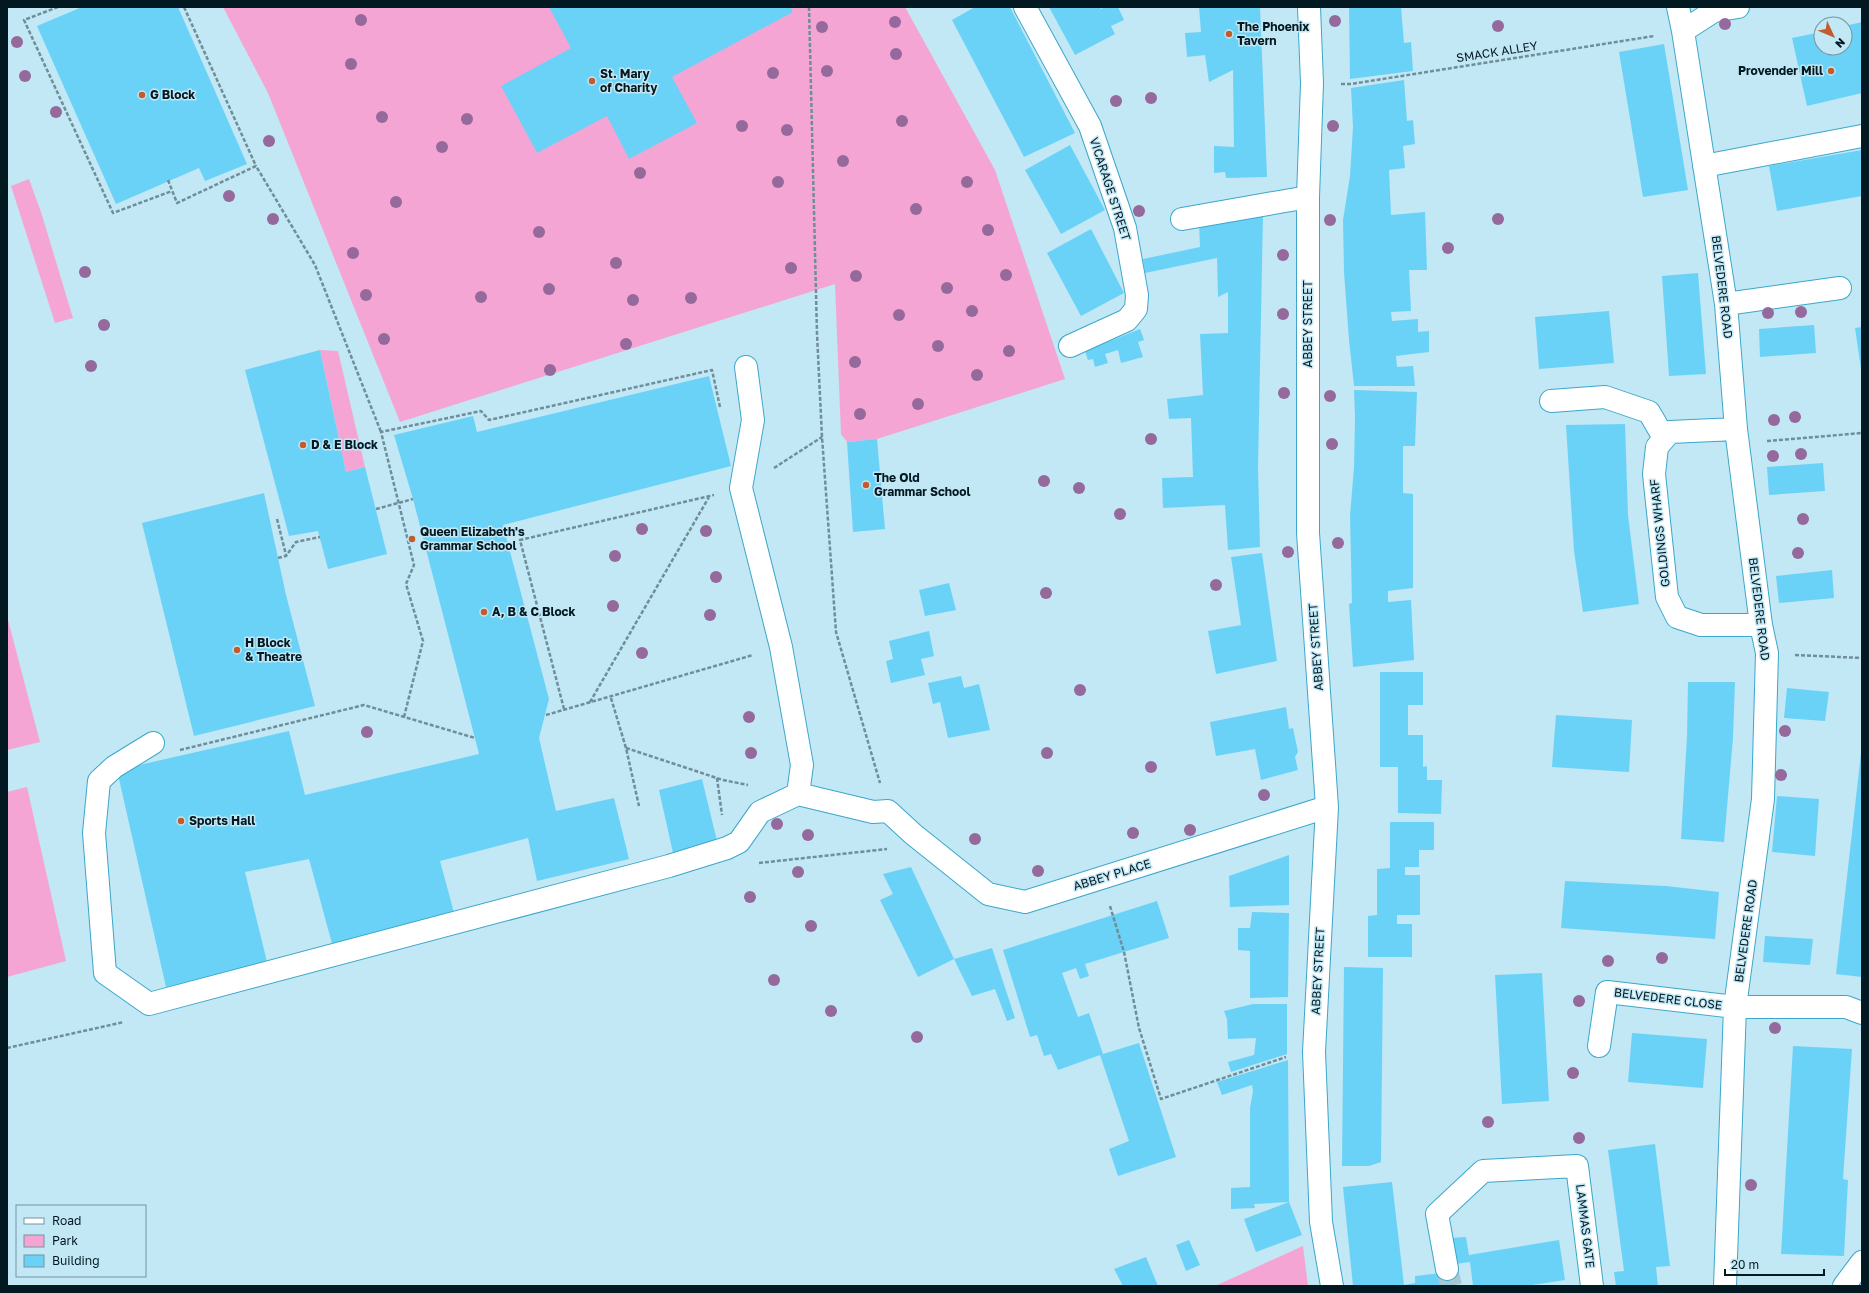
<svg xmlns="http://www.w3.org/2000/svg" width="1869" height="1293" font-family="'Golos Text',sans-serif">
<rect width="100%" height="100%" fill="#c2e7f5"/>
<path fill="#f5a5d4" d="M 223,7 L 905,7 L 995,170 L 1065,379 L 877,439 L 847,442 L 841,434 L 835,284 L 400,422 L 268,93 Z
M 29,179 L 41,212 L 73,318 L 55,323 L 11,186 Z
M 320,350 L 338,351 L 365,467 L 346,472 Z
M 7,616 L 40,742 L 7,750 Z
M 27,787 L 66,961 L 7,977 L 7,792 Z
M 1303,1246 L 1308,1286 L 1215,1286 Z"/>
<path fill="#6bd2f7" d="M 82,7 L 178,7 L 247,164 L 205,181 L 199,168 L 116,204 L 37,26 Z
M 549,7 L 790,7 L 793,12 L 672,77 L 697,123 L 629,159 L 607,116 L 537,153 L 501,86 L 571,48 Z
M 975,7 L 1010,7 L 1075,133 L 1024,157 L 952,20 Z
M 1049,7 L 1100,7 L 1101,9 L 1105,7 L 1118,7 L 1124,20 L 1111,26 L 1115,34 L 1075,55 Z
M 1199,7 L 1260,7 L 1267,177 L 1226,178 L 1225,172 L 1214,173 L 1214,146 L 1234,147 L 1233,70 L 1209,82 L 1205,55 L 1187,57 L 1185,33 L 1201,32 Z
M 1349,7 L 1401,7 L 1404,43 L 1411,42 L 1413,71 L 1350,79 Z
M 1862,22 L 1862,93 L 1807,106 L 1792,38 L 1821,32 L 1821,48 L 1845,48 L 1845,26 Z
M 1664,44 L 1688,190 L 1643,197 L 1619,52 Z
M 1404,80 L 1407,121 L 1413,120 L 1415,144 L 1403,146 L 1405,168 L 1389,170 L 1391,215 L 1425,212 L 1427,270 L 1409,270 L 1411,311 L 1391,312 L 1392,321 L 1418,319 L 1418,332 L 1429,331 L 1429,352 L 1396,356 L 1397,367 L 1413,366 L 1415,386 L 1354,386 L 1349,340 L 1344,272 L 1343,220 L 1350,176 L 1353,127 L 1351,88 Z
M 1070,145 L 1105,210 L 1061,234 L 1025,170 Z
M 1862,150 L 1862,196 L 1777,211 L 1769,166 Z
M 1263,214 L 1258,467 L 1260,547 L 1228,550 L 1225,505 L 1163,508 L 1162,478 L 1193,477 L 1191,418 L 1169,419 L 1167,399 L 1203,395 L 1200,334 L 1228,333 L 1228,292 L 1218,297 L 1217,258 L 1145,273 L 1143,259 L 1200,247 L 1199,222 Z
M 1091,229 L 1124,293 L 1081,316 L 1047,253 Z
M 1698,273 L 1706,374 L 1669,376 L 1662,276 Z
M 1609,311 L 1614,363 L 1539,369 L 1535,317 Z
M 1814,325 L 1816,353 L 1760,357 L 1759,329 Z
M 1862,327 L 1862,368 L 1861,369 L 1855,328 Z
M 1140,329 L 1144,340 L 1138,342 L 1143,357 L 1121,363 L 1118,350 L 1105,354 L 1108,363 L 1095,367 L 1093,359 L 1088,360 L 1085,351 Z
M 320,350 L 346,472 L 365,467 L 387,554 L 328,569 L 318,531 L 289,536 L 245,370 Z
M 709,376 L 731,466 L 503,525 L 549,699 L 539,738 L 556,811 L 614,798 L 629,859 L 537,881 L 528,838 L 440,861 L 456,920 L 334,951 L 309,859 L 245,872 L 268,966 L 166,987 L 117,770 L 289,731 L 305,795 L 479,754 L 413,499 L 394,435 L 473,416 L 477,432 Z
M 1354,390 L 1417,392 L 1415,446 L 1403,446 L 1403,493 L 1413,494 L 1413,588 L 1388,591 L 1388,602 L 1411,600 L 1414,660 L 1353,667 L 1349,604 L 1352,603 L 1350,516 L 1354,467 L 1355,417 Z
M 1625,424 L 1628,515 L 1639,604 L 1583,612 L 1574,551 L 1566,425 Z
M 877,439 L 885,529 L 853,532 L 847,442 Z
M 1823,463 L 1825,491 L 1769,495 L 1767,467 Z
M 264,493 L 286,595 L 315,706 L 194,736 L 142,523 Z
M 1262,553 L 1277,661 L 1216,674 L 1208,631 L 1241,625 L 1231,557 Z
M 1832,570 L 1834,598 L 1779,603 L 1776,576 Z
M 949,583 L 956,610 L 925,616 L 919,590 Z
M 929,631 L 934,656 L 921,659 L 925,675 L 891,683 L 886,661 L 893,659 L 889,641 Z
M 1380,672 L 1423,672 L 1423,705 L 1408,705 L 1408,735 L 1423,735 L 1423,767 L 1427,766 L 1427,780 L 1442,780 L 1441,814 L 1398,813 L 1398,767 L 1380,767 Z
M 961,676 L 964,688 L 979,684 L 990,730 L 948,738 L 940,702 L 933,704 L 928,683 Z
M 1688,682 L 1735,682 L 1733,738 L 1724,842 L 1681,839 L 1687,736 Z
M 1787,688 L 1829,692 L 1825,721 L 1784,718 Z
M 1286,707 L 1289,729 L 1293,728 L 1298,752 L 1295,757 L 1298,770 L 1261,780 L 1255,749 L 1216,756 L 1210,722 Z
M 1556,715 L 1632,720 L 1629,772 L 1552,767 Z
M 1861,753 L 1862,753 L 1862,977 L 1836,974 Z
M 702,779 L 717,841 L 673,853 L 659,790 Z
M 1777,796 L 1819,799 L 1815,856 L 1772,852 Z
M 1390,822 L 1434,822 L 1434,850 L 1419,850 L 1419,867 L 1405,867 L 1405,875 L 1420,875 L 1420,915 L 1397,915 L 1397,924 L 1412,924 L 1412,957 L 1368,957 L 1368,916 L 1377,915 L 1377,869 L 1390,868 Z
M 1289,855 L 1289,905 L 1230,907 L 1229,876 Z
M 911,867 L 954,959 L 992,948 L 1015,1018 L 1007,1021 L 995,989 L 972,996 L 954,959 L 918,977 L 880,900 L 893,894 L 883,874 Z
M 1565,881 L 1666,886 L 1719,892 L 1715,939 L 1561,928 Z
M 1157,901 L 1169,938 L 1085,964 L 1089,976 L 1080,979 L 1076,968 L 1062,973 L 1078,1017 L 1089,1013 L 1103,1054 L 1139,1043 L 1176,1157 L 1118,1176 L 1109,1149 L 1129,1141 L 1100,1055 L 1058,1070 L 1051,1054 L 1044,1056 L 1037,1035 L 1030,1037 L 1003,950 Z
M 1252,912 L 1289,913 L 1288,997 L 1250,998 L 1250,951 L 1238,950 L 1238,928 L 1250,928 Z
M 1765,936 L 1813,939 L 1810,965 L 1763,962 Z
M 1344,967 L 1383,968 L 1381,1162 L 1369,1166 L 1342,1166 Z
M 1542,973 L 1549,1101 L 1502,1104 L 1495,975 Z
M 1253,1004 L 1287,1004 L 1287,1054 L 1231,1072 L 1228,1062 L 1254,1055 L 1256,1038 L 1228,1039 L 1227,1019 L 1224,1011 Z
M 1632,1033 L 1707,1039 L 1703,1088 L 1628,1082 Z
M 1793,1046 L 1852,1049 L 1843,1179 L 1848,1180 L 1844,1256 L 1781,1254 Z
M 1288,1060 L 1289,1202 L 1254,1204 L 1255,1208 L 1231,1209 L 1231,1188 L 1250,1187 L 1250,1108 L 1253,1091 L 1252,1085 L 1222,1095 L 1217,1082 Z
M 1655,1144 L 1670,1266 L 1656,1267 L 1658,1286 L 1616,1286 L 1614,1272 L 1624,1271 L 1608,1150 Z
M 1392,1182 L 1404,1285 L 1415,1283 L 1415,1276 L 1442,1273 L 1443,1286 L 1353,1286 L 1343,1187 Z
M 1289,1202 L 1302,1235 L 1256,1252 L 1244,1219 Z
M 1466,1237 L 1469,1255 L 1559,1240 L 1565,1280 L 1526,1286 L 1473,1286 L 1470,1262 L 1455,1264 L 1451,1238 Z
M 1189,1240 L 1200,1265 L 1186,1271 L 1176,1245 Z
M 1146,1257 L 1158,1286 L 1123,1286 L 1114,1269 Z"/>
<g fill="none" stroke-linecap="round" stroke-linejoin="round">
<path stroke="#a5c8d5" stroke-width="22" stroke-dasharray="22 11" stroke-linecap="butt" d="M 1447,1269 L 1451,1286"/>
<defs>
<path id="minor" d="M 1025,7 L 1090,126 L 1125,228 L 1137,295 L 1136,309 L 1127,320 L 1070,346
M 1309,7 L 1312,83 L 1308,197 L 1308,533 L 1327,807 L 1314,1052 L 1321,1222 L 1332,1286
M 1678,7 L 1683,31 L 1726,304 L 1736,429 L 1761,625 L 1767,653 L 1763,799 L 1735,1007 L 1725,1286
M 1683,31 L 1714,11 L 1738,7
M 1704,166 L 1862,136
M 1182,219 L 1308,197
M 1726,304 L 1840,288
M 746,367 L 753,420 L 741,488 L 781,647 L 802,765 L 798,794 L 873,812 L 888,811 L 913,834 L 988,894 L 1025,902 L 1327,807
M 1551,401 L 1605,397 L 1649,412 L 1664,438
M 1736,429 L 1670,432 L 1657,447 L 1654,474 L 1667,597 L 1677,617 L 1701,625 L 1761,625
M 153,743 L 114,767 L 99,781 L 94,833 L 105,973 L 149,1004 L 669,866 L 727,848 L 739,842 L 760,812 L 798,794
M 1599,1046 L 1607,992 L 1735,1007 L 1846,1007 L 1862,1013
M 1447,1269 L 1437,1214 L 1483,1171 L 1577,1166 L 1592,1286
M 1844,1286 L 1862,1262"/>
</defs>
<use href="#minor" stroke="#3ba7ca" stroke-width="24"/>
<path stroke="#6f8e99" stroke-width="2.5" stroke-dasharray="4 2" stroke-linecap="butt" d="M 58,7 L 24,20 L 113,213 L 172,191
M 184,7 L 256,166
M 809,7 L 817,334 L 822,437 L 836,632 L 880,783
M 1341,84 L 1351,84 L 1654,36
M 168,180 L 177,203 L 256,166 L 315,265 L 381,432
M 1767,441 L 1862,433
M 774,468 L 822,437
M 277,519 L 286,555
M 278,558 L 286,556 L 296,542 L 320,537
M 1795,655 L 1862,658
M 611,698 L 626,748 L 639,806
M 590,702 L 709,497
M 564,709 L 520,540 L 714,495
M 546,715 L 753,655
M 404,717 L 423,641 L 406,584 L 414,565 L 381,432 L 481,411 L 489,420 L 712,370 L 720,407
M 626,748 L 723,780 L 748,785
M 180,750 L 364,705 L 475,738
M 717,778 L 722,815
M 759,863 L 887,849
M 1110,906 L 1124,952 L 1139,1028 L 1161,1099 L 1286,1057
M 7,1048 L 124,1022"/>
<use href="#minor" stroke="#fff" stroke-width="22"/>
<path stroke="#6f8e99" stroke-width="2.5" stroke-dasharray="4 2" stroke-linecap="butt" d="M 376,509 L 413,499"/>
</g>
<g fill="#95699c">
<circle cx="361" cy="20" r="6"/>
<circle cx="1335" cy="21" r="6"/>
<circle cx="895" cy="22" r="6"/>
<circle cx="1725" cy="24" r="6"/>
<circle cx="1498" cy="26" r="6"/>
<circle cx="822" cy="27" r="6"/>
<circle cx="17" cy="42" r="6"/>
<circle cx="896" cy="54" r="6"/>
<circle cx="351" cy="64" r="6"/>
<circle cx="827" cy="71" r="6"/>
<circle cx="773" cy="73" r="6"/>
<circle cx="25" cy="76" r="6"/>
<circle cx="1151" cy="98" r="6"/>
<circle cx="1116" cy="101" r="6"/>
<circle cx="56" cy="112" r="6"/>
<circle cx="382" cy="117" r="6"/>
<circle cx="467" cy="119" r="6"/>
<circle cx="902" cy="121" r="6"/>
<circle cx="742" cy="126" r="6"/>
<circle cx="1333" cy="126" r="6"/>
<circle cx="787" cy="130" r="6"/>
<circle cx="269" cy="141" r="6"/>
<circle cx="442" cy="147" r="6"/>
<circle cx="843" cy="161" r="6"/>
<circle cx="640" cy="173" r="6"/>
<circle cx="778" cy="182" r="6"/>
<circle cx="967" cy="182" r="6"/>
<circle cx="229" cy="196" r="6"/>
<circle cx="396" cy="202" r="6"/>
<circle cx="916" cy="209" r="6"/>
<circle cx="1139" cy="211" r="6"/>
<circle cx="273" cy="219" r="6"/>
<circle cx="1498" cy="219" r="6"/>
<circle cx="1330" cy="220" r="6"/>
<circle cx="988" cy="230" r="6"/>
<circle cx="539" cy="232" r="6"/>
<circle cx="1448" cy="248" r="6"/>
<circle cx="353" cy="253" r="6"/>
<circle cx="1283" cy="255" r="6"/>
<circle cx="616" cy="263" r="6"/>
<circle cx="791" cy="268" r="6"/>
<circle cx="85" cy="272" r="6"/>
<circle cx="1006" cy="275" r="6"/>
<circle cx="856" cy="276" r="6"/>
<circle cx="947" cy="288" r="6"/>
<circle cx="549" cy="289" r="6"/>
<circle cx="366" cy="295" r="6"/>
<circle cx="481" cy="297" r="6"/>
<circle cx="691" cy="298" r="6"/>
<circle cx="633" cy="300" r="6"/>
<circle cx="972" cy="311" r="6"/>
<circle cx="1801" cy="312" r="6"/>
<circle cx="1768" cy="313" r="6"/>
<circle cx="1283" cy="314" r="6"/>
<circle cx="899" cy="315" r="6"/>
<circle cx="104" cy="325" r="6"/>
<circle cx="384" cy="339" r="6"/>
<circle cx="626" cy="344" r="6"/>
<circle cx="938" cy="346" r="6"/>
<circle cx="1009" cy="351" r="6"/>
<circle cx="855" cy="362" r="6"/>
<circle cx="91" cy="366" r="6"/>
<circle cx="550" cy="370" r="6"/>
<circle cx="977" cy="375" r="6"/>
<circle cx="1284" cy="393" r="6"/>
<circle cx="1330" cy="396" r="6"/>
<circle cx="918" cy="404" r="6"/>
<circle cx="860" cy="414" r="6"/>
<circle cx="1795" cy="417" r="6"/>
<circle cx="1774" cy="420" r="6"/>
<circle cx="1151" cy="439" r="6"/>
<circle cx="1332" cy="444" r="6"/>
<circle cx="1801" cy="454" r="6"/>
<circle cx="1773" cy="456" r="6"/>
<circle cx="1044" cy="481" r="6"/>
<circle cx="1079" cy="488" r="6"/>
<circle cx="1120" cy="514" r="6"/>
<circle cx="1803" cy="519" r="6"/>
<circle cx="642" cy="529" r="6"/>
<circle cx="706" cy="531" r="6"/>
<circle cx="1338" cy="543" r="6"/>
<circle cx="1288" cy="552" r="6"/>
<circle cx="1798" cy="553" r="6"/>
<circle cx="615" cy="556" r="6"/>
<circle cx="716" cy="577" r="6"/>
<circle cx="1216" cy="585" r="6"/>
<circle cx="1046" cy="593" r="6"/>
<circle cx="613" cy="606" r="6"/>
<circle cx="710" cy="615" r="6"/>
<circle cx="642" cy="653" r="6"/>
<circle cx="1080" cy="690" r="6"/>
<circle cx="749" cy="717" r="6"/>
<circle cx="1785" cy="731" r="6"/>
<circle cx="367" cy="732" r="6"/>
<circle cx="751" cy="753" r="6"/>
<circle cx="1047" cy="753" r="6"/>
<circle cx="1151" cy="767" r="6"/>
<circle cx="1781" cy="775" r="6"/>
<circle cx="1264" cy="795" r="6"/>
<circle cx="777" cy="824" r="6"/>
<circle cx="1190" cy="830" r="6"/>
<circle cx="1133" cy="833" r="6"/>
<circle cx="808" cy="835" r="6"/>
<circle cx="975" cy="839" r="6"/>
<circle cx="1038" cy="871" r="6"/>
<circle cx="798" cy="872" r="6"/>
<circle cx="750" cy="897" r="6"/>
<circle cx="811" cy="926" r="6"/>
<circle cx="1662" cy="958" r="6"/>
<circle cx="1608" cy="961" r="6"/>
<circle cx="774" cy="980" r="6"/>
<circle cx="1579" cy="1001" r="6"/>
<circle cx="831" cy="1011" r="6"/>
<circle cx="1775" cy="1028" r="6"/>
<circle cx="917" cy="1037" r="6"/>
<circle cx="1573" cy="1073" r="6"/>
<circle cx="1488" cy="1122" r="6"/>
<circle cx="1579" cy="1138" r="6"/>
<circle cx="1751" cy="1185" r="6"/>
</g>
<g fill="#c25c2d" stroke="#c2e7f5" stroke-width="1.5">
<circle cx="1229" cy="34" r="4"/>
<circle cx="1831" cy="71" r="4"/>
<circle cx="592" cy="81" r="4"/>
<circle cx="142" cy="95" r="4"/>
<circle cx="303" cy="445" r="4"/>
<circle cx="866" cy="485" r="4"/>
<circle cx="412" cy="539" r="4"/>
<circle cx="484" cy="612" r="4"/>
<circle cx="237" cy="650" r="4"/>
<circle cx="181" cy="821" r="4"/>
</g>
<g text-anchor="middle" stroke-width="3" stroke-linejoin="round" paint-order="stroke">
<g font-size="12" font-weight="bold" fill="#031921" stroke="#c2e7f5" text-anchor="start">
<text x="1237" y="31">The Phoenix<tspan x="1237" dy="14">Tavern</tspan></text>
<text x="1823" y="75" text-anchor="end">Provender Mill</text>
<text x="600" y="78">St. Mary<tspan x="600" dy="14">of Charity</tspan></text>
<text x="150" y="99">G Block</text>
<text x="311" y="449">D &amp; E Block</text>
<text x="874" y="482">The Old<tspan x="874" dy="14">Grammar School</tspan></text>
<text x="420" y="536">Queen Elizabeth's<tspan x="420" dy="14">Grammar School</tspan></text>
<text x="492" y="616">A, B &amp; C Block</text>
<text x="245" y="647">H Block<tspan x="245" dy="14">&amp; Theatre</tspan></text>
<text x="189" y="825">Sports Hall</text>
</g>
<g font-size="12" fill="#031921" stroke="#c2e7f5">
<text transform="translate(1497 52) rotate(-9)" y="4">SMACK ALLEY</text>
<text transform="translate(1110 189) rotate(72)" y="4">VICARAGE STREET</text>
<text transform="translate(1722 287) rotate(83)" y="4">BELVEDERE ROAD</text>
<text transform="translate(1308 324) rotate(-90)" y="4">ABBEY STREET</text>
<text transform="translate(1660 533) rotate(-96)" y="4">GOLDINGS WHARF</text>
<text transform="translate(1759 609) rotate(83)" y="4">BELVEDERE ROAD</text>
<text transform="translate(1316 647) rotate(-94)" y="4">ABBEY STREET</text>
<text transform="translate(1112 875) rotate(-17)" y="4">ABBEY PLACE</text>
<text transform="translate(1746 931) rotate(-82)" y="4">BELVEDERE ROAD</text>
<text transform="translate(1318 971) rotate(-87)" y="4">ABBEY STREET</text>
<text transform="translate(1668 999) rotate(7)" y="4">BELVEDERE CLOSE</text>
<text transform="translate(1585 1226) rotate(83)" y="4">LAMMAS GATE</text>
</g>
</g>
<rect width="1869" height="1293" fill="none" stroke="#031921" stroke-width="16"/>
<rect x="16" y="1205" width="130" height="72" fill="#c2e7f5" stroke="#7695a0"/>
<rect x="24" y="1218" width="20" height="6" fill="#ffffff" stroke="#7695a0"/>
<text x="52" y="1225" font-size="12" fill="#031921">Road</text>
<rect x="24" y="1235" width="20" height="12" fill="#f5a5d4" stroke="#7695a0"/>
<text x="52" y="1245" font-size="12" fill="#031921">Park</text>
<rect x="24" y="1255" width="20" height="12" fill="#6bd2f7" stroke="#7695a0"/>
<text x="52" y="1265" font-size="12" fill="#031921">Building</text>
<g transform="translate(1833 36) rotate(134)"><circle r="19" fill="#c2e7f5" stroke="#7695a0"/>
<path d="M0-3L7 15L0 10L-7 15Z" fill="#c25c2d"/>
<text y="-6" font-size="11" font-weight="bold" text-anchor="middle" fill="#031921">N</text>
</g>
<path d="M1725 1269v6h99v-6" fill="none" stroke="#031921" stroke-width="2"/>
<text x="1731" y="1269" font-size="12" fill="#031921" stroke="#c2e7f5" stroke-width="3" paint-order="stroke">20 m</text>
</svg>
